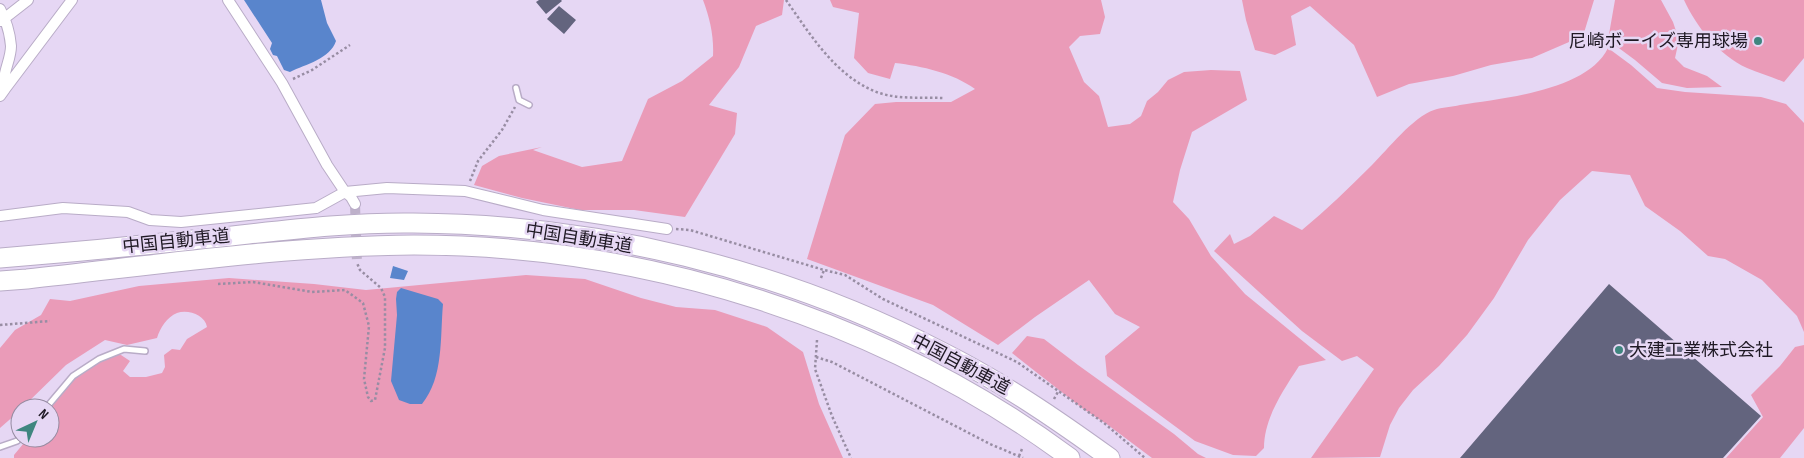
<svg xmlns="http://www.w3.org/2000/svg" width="1804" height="458" font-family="'Sofia Sans Condensed','Noto Sans JP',sans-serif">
<rect width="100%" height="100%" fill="#e6d7f4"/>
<path fill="#ea9bb8" d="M 703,0 L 784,0 L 782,15 L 756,26 L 739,67 L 709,105 L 737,113 L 735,134 L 685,217 L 634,210 L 580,210 L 522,198 L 474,185 L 482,166 L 499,156 L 542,147 L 533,150 L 582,167 L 622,161 L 648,99 L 682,81 L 713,56 C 714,36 710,19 703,0 Z
M 830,0 L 1101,0 L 1105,17 L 1100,34 L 1080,36 L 1069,47 L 1084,82 L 1099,96 L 1108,127 L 1130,124 L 1141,116 L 1147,101 L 1158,92 L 1168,80 L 1184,72 L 1211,70 L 1240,71 L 1247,100 L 1192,132 L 1180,170 L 1173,202 L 1189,219 L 1211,256 L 1245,294 L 1326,360 L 1299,366 C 1283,391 1264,418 1264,448 L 1256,456 L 1233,455 L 1195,441 L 1107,376 L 1105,356 L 1140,327 L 1115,314 L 1089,280 L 1035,317 L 998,345 L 933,305 L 807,259 L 845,135 L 875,104 L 896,102 L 951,102 L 975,89 C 953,73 922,66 895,63 L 890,79 L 868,73 L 854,58 L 859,13 L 833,7 Z
M 1242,0 L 1594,0 L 1583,36 L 1532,58 L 1491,65 L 1453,76 L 1409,84 L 1377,97 L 1354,45 L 1310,6 L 1291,16 L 1296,45 L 1275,55 L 1255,50 L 1246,20 Z
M 1615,0 L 1661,0 L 1673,22 L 1679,40 L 1675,58 L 1684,67 L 1707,76 L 1722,87 L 1687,88 L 1662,83 L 1635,60 L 1608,40 Z
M 1684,0 L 1804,0 L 1804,58 L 1784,82 C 1772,77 1759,73 1747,68 C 1719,55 1697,28 1684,0 Z
M 1608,48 L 1631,65 L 1657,88 L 1685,92 L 1761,97 L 1786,104 L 1804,123 L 1804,332 L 1797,316 L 1762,280 L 1725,259 L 1708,256 L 1680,231 L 1645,206 L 1630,175 L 1592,171 L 1560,200 L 1528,240 L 1494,298 L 1467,335 L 1439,366 L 1413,390 L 1399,408 L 1390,425 L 1380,457 L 1311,458 L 1374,369 L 1357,356 L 1342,361 L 1302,331 L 1214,251 L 1230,234 L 1234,244 L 1250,236 L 1274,216 L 1302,230 C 1326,210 1349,188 1372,165 C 1388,149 1413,117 1434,110 C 1442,107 1452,107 1460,105 C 1503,98 1587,91 1608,48 Z
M 526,275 L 585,279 L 641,298 L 676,307 L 715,310 L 767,327 L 803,352 L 819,404 L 843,458 L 14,458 L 14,455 L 28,438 L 50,438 L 50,408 L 47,408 L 84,366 L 115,351 L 130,361 L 123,371 L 130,377 L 146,377 L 162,373 L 165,367 L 164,355 L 172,349 L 180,350 L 187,339 L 207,327 C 205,315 188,309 177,313 C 167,317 160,328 157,338 L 127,345 L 105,340 L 66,365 L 22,408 L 20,408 L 16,414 L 0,428 L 0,348 L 15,330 L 41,315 L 50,299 L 70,301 L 139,286 L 229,278 L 314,284 L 366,290 Z
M 1027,336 L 1044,339 L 1078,365 L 1174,434 L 1198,454 L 1206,458 L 1152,458 L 1108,425 L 1082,408 L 1012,353 Z
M 1804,345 L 1804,428 L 1780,458 L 1726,458 L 1763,417 L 1751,395 L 1780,366 L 1795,347 Z"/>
<path fill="#5985cc" d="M 244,0 L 321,0 L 327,23 L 336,41 C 330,59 306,64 290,72 L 284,70 L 277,56 L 273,55 L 270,49 L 272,43 Z
M 393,266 L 408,271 L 404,280 L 390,278 Z
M 401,288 L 438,299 L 443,304 C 440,337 444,377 422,404 L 410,404 L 399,400 L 391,381 L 397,315 L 396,299 L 397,292 Z"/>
<path fill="#63647e" d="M 539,0 L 561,0 L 562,1 L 546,14 L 536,2 Z
M 559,6 L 576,20 L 564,34 L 547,19 Z
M 1609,284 L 1761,416 L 1723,458 L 1460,458 Z"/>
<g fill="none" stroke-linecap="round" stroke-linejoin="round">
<path stroke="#beb1ca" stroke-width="10" stroke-dasharray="10 5" stroke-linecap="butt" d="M 355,204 L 357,263"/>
<defs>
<path id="lane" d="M 516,88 L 519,100 L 529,105
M 46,408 L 73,376 L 99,359 L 124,349 L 145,351
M 0,447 L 17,441 L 20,438"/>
<path id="street" d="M 228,0 L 282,83 L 327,165 L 345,192 L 351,197 L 355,204
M 0,9 C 6,20 10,34 11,46 C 11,61 1,74 5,89 L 0,96
M 1,21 L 28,0
M 5,89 L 72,0
M 0,216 L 63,208 L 128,212 L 150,220 L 181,222 L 316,208 L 345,192 L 387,188 L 465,191 L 543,210 L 667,229"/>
<path id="highway" d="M 0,258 C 64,253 128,247 192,240 C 266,233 339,222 413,223 C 597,224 779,268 942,352 C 1002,382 1056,419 1110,458
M 0,281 L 27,279 C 156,265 285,246 414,245 C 646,245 884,320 1070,458"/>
</defs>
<use href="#lane" stroke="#b9acc7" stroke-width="8"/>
<use href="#street" stroke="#b9acc7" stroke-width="12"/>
<use href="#highway" stroke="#b9acc7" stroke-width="21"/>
<path stroke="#988da3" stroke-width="2.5" stroke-dasharray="2.5 2.5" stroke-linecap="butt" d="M 786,0 C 810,34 834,74 874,91 C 895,100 921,97 943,98
M 293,79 L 312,70 L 350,45
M 470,181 L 478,161 L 502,130 L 515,107
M 676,229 L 690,230 L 824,270 L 845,275 L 883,299 L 1017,362 L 1104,423 L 1145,458
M 821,278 L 824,270
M 218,284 L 253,282 L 312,292 L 345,290 L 363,303 L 369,326 L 364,379 L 368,397 L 371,401 L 375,400 L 385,348 L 385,297 L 381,288 L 360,270 L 357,263
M 0,325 L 50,321
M 817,340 L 815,369 L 832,416 L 851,458
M 816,357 L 832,362 L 990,444 L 1023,458
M 1054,399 L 1059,390
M 1019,456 L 1022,449"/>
<use href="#lane" stroke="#fff" stroke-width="5"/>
<use href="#street" stroke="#fff" stroke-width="10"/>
<use href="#highway" stroke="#fff" stroke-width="19"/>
</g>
<g fill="#3f867f" stroke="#e6d7f4" stroke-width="2">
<circle cx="1758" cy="41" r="5"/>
<circle cx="1619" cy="350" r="5"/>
</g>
<g text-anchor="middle" stroke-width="5" stroke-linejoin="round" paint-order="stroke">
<g font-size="18" fill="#1f1924" stroke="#e6d7f4" text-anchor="end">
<text x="1748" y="47">尼崎ボーイズ専用球場</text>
<text x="1629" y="356" text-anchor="start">大建工業株式会社</text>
</g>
<g font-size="18" fill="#1f1924" stroke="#e6d7f4">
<text transform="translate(579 238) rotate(9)" y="6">中国自動車道</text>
<text transform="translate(176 241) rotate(-6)" y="6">中国自動車道</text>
<text transform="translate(961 364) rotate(28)" y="6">中国自動車道</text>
</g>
</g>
<g transform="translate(35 423) rotate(44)"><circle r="24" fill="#e6d7f4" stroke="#968ba1"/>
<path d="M0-4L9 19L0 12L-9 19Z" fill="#3f867f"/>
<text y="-8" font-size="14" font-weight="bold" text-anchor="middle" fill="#1f1924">N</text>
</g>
</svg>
